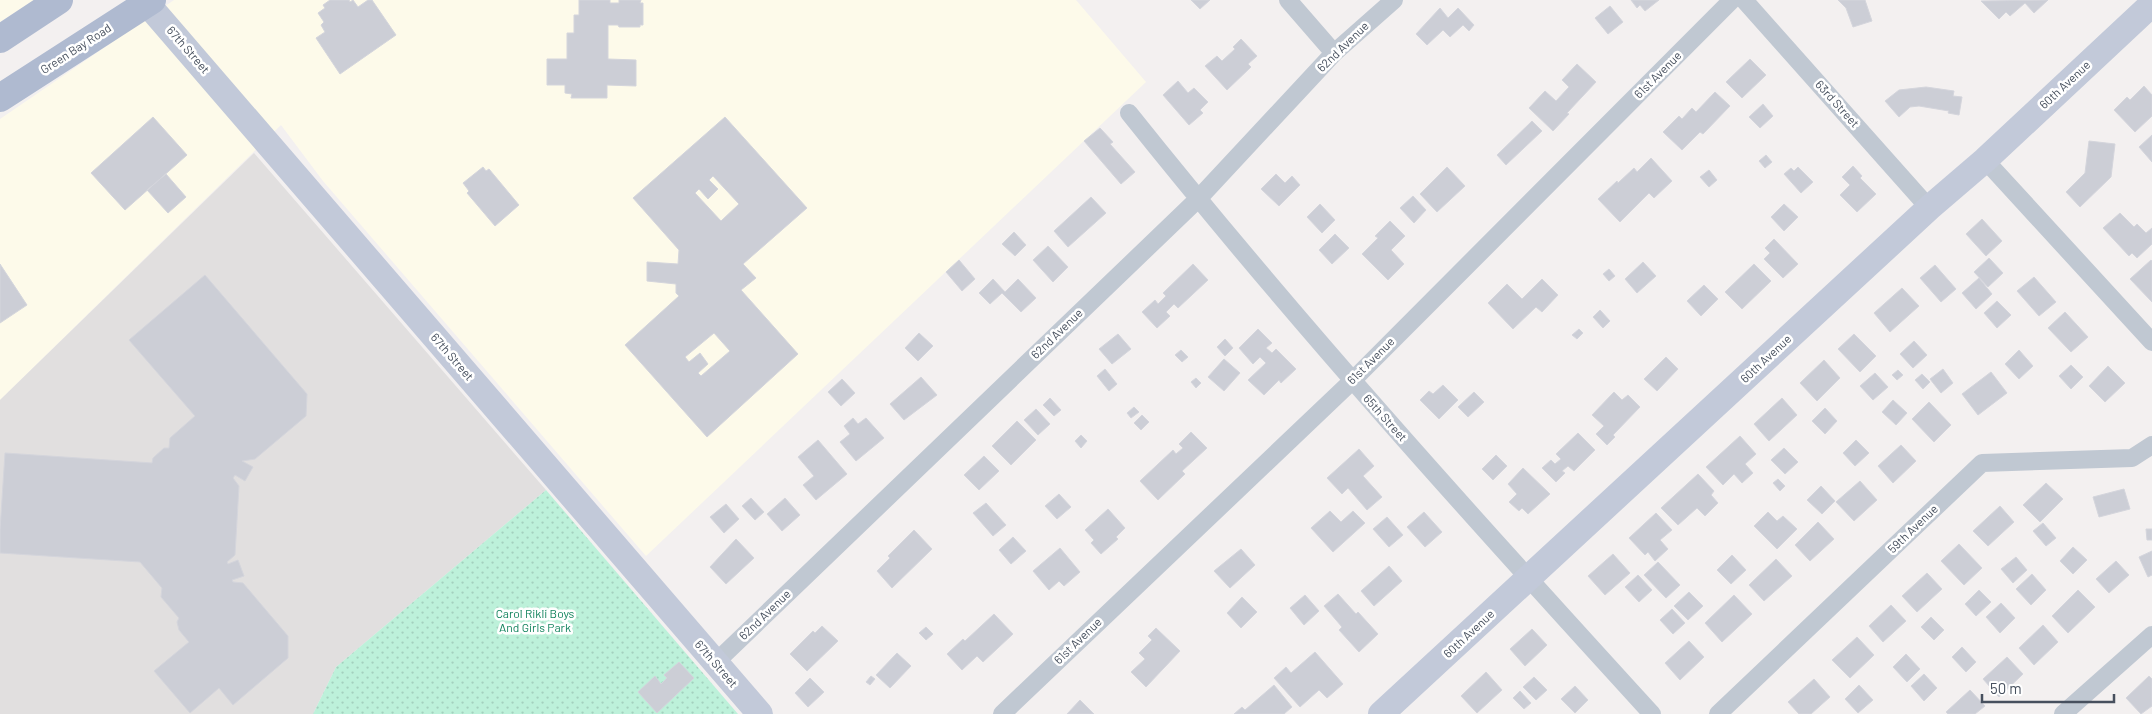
<svg xmlns="http://www.w3.org/2000/svg" width="2152" height="714" font-family="Barlow,sans-serif">
<defs>
<pattern id="park-dots" width="8" height="8" patternUnits="userSpaceOnUse" patternTransform="scale(1.25)"><rect width="8" height="8" fill="#bdf1da"/><path d="M2 2h.1M6 6h.1" fill="none" stroke="#a4d0be" stroke-width="1.8" stroke-linecap="round"/></pattern>
</defs>
<rect width="100%" height="100%" fill="#f3f0f0"/>
<path fill="#fdfaea" d="M 0,0 L 34,0 L 0,22 Z
M 174,0 L 1076,0 L 1146,82 L 646,556 L 323,181 L 281,125 L 0,400 L 0,119 Z"/>
<path fill="#e1dfdf" d="M 254,153 L 546,490 L 336,667 L 313,714 L 0,714 L 0,400 Z"/>
<path fill="url(#park-dots)" d="M 546,490 L 738,714 L 313,714 L 336,667 Z"/>
<path fill="#ccced6" stroke="#d4d5dc" fill-rule="evenodd" d="M 330,0 L 349,0 L 350,2 L 353,0 L 358,7 L 368,0 L 372,0 L 396,35 L 340,74 L 316,38 L 325,32 L 321,25 L 324,22 L 318,13 L 325,8 L 323,5 Z
M 579,0 L 610,0 L 610,3 L 619,3 L 619,0 L 641,0 L 640,3 L 643,3 L 643,25 L 640,25 L 640,27 L 619,27 L 618,25 L 608,25 L 608,59 L 636,60 L 636,86 L 607,85 L 607,98 L 571,98 L 572,94 L 565,93 L 565,85 L 547,85 L 547,59 L 567,59 L 567,33 L 574,33 L 574,15 L 579,15 Z
M 1191,0 L 1210,0 L 1200,9 Z
M 1631,0 L 1659,0 L 1645,11 L 1640,5 L 1637,8 Z
M 1838,0 L 1865,0 L 1872,21 L 1853,27 L 1846,8 Z
M 2048,0 L 2034,13 L 2025,3 L 2010,16 L 2006,12 L 1999,19 L 1981,1 Z
M 1610,6 L 1623,22 L 1608,34 L 1595,18 Z
M 1440,8 L 1448,18 L 1458,8 L 1474,25 L 1469,31 L 1463,25 L 1450,37 L 1443,30 L 1427,45 L 1416,34 Z
M 1241,39 L 1257,56 L 1248,64 L 1251,67 L 1227,90 L 1205,66 L 1217,56 L 1222,61 L 1235,49 L 1233,47 Z
M 1750,59 L 1766,75 L 1742,98 L 1726,82 Z
M 1577,64 L 1596,82 L 1567,113 L 1569,114 L 1553,131 L 1529,108 L 1545,91 L 1556,101 L 1569,87 L 1562,80 Z
M 1178,81 L 1188,93 L 1194,88 L 1208,102 L 1200,110 L 1203,113 L 1189,125 L 1163,95 Z
M 2144,86 L 2152,95 L 2152,116 L 2135,132 L 2114,110 L 2127,97 L 2130,100 Z
M 1926,87 L 1954,91 L 1953,96 L 1962,97 L 1959,115 L 1948,113 L 1949,111 L 1919,106 L 1910,107 L 1899,117 L 1885,101 L 1899,90 Z
M 1715,92 L 1730,106 L 1703,134 L 1700,132 L 1682,150 L 1663,132 L 1679,116 L 1682,119 L 1692,108 L 1696,112 Z
M 1763,104 L 1773,116 L 1760,128 L 1749,117 Z
M 153,117 L 187,155 L 125,210 L 91,173 Z
M 725,117 L 807,208 L 743,264 L 756,278 L 741,290 L 798,354 L 707,437 L 625,345 L 679,296 L 676,293 L 676,284 L 647,281 L 647,262 L 678,264 L 679,250 L 633,198 ZM 713,176 L 739,204 L 721,221 L 695,193 L 699,189 L 708,199 L 718,189 L 709,180 ZM 714,333 L 730,351 L 701,376 L 698,373 L 708,364 L 700,353 L 689,362 L 685,357 Z
M 1532,121 L 1542,131 L 1506,165 L 1497,155 Z
M 1100,128 L 1113,142 L 1110,144 L 1135,172 L 1121,184 L 1084,141 Z
M 2152,135 L 2152,162 L 2139,147 Z
M 2089,141 L 2115,144 L 2111,177 L 2080,207 L 2066,192 L 2085,173 Z
M 1766,155 L 1772,162 L 1765,168 L 1759,161 Z
M 1651,158 L 1672,181 L 1654,198 L 1649,193 L 1620,222 L 1598,199 L 1617,181 L 1618,183 L 1634,168 L 1637,172 Z
M 1853,166 L 1862,176 L 1860,178 L 1876,194 L 1857,212 L 1840,195 L 1850,185 L 1842,177 Z
M 483,167 L 486,171 L 489,169 L 519,205 L 495,226 L 467,193 L 469,191 L 463,183 Z
M 1447,167 L 1465,186 L 1437,212 L 1420,194 Z
M 1798,167 L 1813,182 L 1801,193 L 1784,174 L 1791,168 L 1794,171 Z
M 1709,170 L 1717,180 L 1709,187 L 1700,177 Z
M 166,174 L 186,197 L 168,213 L 147,190 Z
M 1276,174 L 1285,183 L 1292,176 L 1300,185 L 1279,206 L 1261,189 Z
M 1413,196 L 1426,210 L 1414,223 L 1400,208 Z
M 1091,197 L 1106,213 L 1068,247 L 1054,231 Z
M 1320,204 L 1335,220 L 1322,233 L 1307,217 Z
M 1784,204 L 1798,217 L 1784,231 L 1771,217 Z
M 2120,213 L 2134,227 L 2137,224 L 2146,233 L 2152,228 L 2152,244 L 2137,258 L 2132,253 L 2129,256 L 2103,228 Z
M 1982,219 L 2002,241 L 1986,256 L 1966,234 Z
M 1390,221 L 1405,236 L 1391,250 L 1404,264 L 1388,280 L 1362,254 L 1378,238 L 1375,236 Z
M 1014,232 L 1026,245 L 1015,256 L 1002,244 Z
M 1335,234 L 1349,248 L 1332,264 L 1319,250 Z
M 1774,239 L 1798,264 L 1783,278 L 1764,259 L 1770,253 L 1765,248 Z
M 1048,246 L 1068,267 L 1053,282 L 1033,260 Z
M 1989,258 L 2003,273 L 1988,287 L 1974,272 Z
M 959,260 L 975,279 L 962,291 L 946,272 Z
M 2151,260 L 2152,261 L 2152,302 L 2130,279 Z
M 1643,262 L 1656,276 L 1637,293 L 1625,279 Z
M 0,264 L 27,305 L 0,323 Z
M 1193,264 L 1208,280 L 1178,308 L 1174,304 L 1166,312 L 1170,316 L 1157,328 L 1142,312 L 1155,300 L 1158,304 L 1166,296 L 1163,293 Z
M 1754,264 L 1771,281 L 1742,309 L 1725,292 Z
M 1935,265 L 1956,289 L 1941,302 L 1920,278 Z
M 1609,269 L 1615,276 L 1609,281 L 1603,274 Z
M 205,275 L 307,394 L 306,416 L 255,459 L 242,461 L 253,467 L 245,481 L 235,475 L 233,478 L 239,486 L 235,555 L 227,562 L 228,564 L 238,560 L 244,576 L 232,580 L 233,582 L 243,583 L 288,636 L 288,658 L 233,705 L 219,688 L 190,713 L 154,671 L 189,642 L 179,630 L 177,622 L 179,618 L 161,597 L 162,588 L 140,562 L 0,553 L 0,530 L 5,453 L 152,463 L 153,458 L 164,448 L 169,448 L 170,438 L 195,416 L 129,340 Z
M 2034,277 L 2056,302 L 2039,316 L 2017,291 Z
M 1979,278 L 1992,294 L 1976,309 L 1962,293 Z
M 993,279 L 1005,292 L 1018,279 L 1036,298 L 1021,312 L 1002,293 L 990,304 L 979,293 Z
M 1542,279 L 1558,295 L 1542,312 L 1536,307 L 1513,329 L 1488,303 L 1507,284 L 1522,299 Z
M 1704,285 L 1718,299 L 1701,316 L 1687,301 Z
M 1902,288 L 1919,306 L 1890,332 L 1874,313 Z
M 1997,301 L 2011,315 L 1997,328 L 1984,313 Z
M 1600,310 L 1610,321 L 1603,328 L 1593,317 Z
M 2065,312 L 2088,337 L 2071,352 L 2048,328 Z
M 1258,329 L 1272,343 L 1266,348 L 1272,353 L 1276,349 L 1296,369 L 1281,383 L 1279,380 L 1264,395 L 1248,380 L 1266,363 L 1260,357 L 1253,364 L 1239,348 Z
M 1579,329 L 1583,333 L 1577,339 L 1572,335 Z
M 919,333 L 933,346 L 918,361 L 905,348 Z
M 1118,334 L 1131,349 L 1112,364 L 1099,349 Z
M 1854,334 L 1876,356 L 1860,372 L 1838,349 Z
M 1225,339 L 1233,348 L 1225,356 L 1217,347 Z
M 1914,341 L 1927,355 L 1913,368 L 1900,354 Z
M 1181,350 L 1188,357 L 1182,362 L 1175,355 Z
M 2019,350 L 2033,366 L 2019,379 L 2005,364 Z
M 1666,357 L 1678,369 L 1657,391 L 1644,379 Z
M 1224,359 L 1240,373 L 1224,391 L 1208,377 Z
M 1824,360 L 1840,378 L 1817,401 L 1800,383 Z
M 2071,365 L 2083,377 L 2071,389 L 2059,376 Z
M 2108,366 L 2125,383 L 2105,402 L 2089,386 Z
M 1105,369 L 1117,384 L 1109,391 L 1097,376 Z
M 1943,369 L 1953,383 L 1941,393 L 1930,379 Z
M 1898,370 L 1903,375 L 1897,380 L 1892,375 Z
M 1991,372 L 2007,393 L 1978,415 L 1962,394 Z
M 1875,373 L 1888,387 L 1873,400 L 1860,386 Z
M 1922,374 L 1930,382 L 1923,389 L 1915,380 Z
M 921,377 L 937,395 L 904,420 L 890,404 Z
M 1196,378 L 1201,383 L 1196,388 L 1191,382 Z
M 842,379 L 855,393 L 841,406 L 828,392 Z
M 1443,385 L 1458,400 L 1439,419 L 1420,400 L 1429,391 L 1433,394 Z
M 1474,392 L 1484,402 L 1468,417 L 1458,407 Z
M 1614,392 L 1622,400 L 1628,395 L 1640,407 L 1613,435 L 1615,437 L 1607,445 L 1596,434 L 1604,426 L 1592,415 Z
M 1050,398 L 1061,410 L 1054,416 L 1043,405 Z
M 1782,398 L 1797,415 L 1769,441 L 1754,424 Z
M 1893,400 L 1907,413 L 1896,425 L 1882,412 Z
M 1929,402 L 1951,425 L 1934,442 L 1912,419 Z
M 1134,407 L 1139,412 L 1131,418 L 1127,413 Z
M 1825,408 L 1837,421 L 1825,434 L 1812,421 Z
M 1036,409 L 1050,424 L 1038,435 L 1024,420 Z
M 1142,415 L 1149,422 L 1141,430 L 1134,423 Z
M 853,418 L 858,424 L 866,418 L 884,438 L 856,461 L 840,442 L 850,434 L 844,426 Z
M 1017,421 L 1036,440 L 1011,465 L 992,446 Z
M 1191,432 L 1207,448 L 1182,471 L 1185,474 L 1158,500 L 1140,481 L 1173,450 L 1176,454 L 1183,448 L 1179,444 Z
M 1578,433 L 1595,450 L 1574,471 L 1568,466 L 1562,471 L 1565,473 L 1556,482 L 1542,468 L 1551,460 L 1555,464 L 1561,459 L 1556,454 Z
M 1081,435 L 1087,441 L 1081,448 L 1075,441 Z
M 1740,436 L 1756,454 L 1745,464 L 1753,473 L 1742,483 L 1734,474 L 1723,485 L 1706,467 Z
M 818,440 L 847,474 L 816,500 L 803,485 L 814,476 L 798,457 Z
M 1856,440 L 1869,453 L 1855,466 L 1843,453 Z
M 1901,445 L 1916,461 L 1893,483 L 1878,466 Z
M 1784,448 L 1798,462 L 1785,474 L 1771,460 Z
M 1359,449 L 1374,466 L 1363,476 L 1382,497 L 1367,510 L 1348,488 L 1342,494 L 1327,478 Z
M 1496,455 L 1507,466 L 1493,480 L 1482,469 Z
M 984,456 L 999,471 L 979,490 L 964,475 Z
M 1523,468 L 1550,494 L 1528,514 L 1522,508 L 1519,511 L 1509,502 L 1517,494 L 1508,484 Z
M 1698,474 L 1714,491 L 1711,495 L 1718,503 L 1705,516 L 1697,508 L 1678,525 L 1661,508 Z
M 1778,479 L 1785,486 L 1780,491 L 1773,483 Z
M 1860,481 L 1877,500 L 1854,521 L 1836,502 Z
M 2046,483 L 2063,499 L 2040,522 L 2023,505 Z
M 1821,486 L 1835,501 L 1822,514 L 1807,500 Z
M 2124,489 L 2130,509 L 2099,517 L 2093,497 Z
M 1059,494 L 1071,507 L 1057,519 L 1045,506 Z
M 751,498 L 764,512 L 755,520 L 742,506 Z
M 785,498 L 800,515 L 782,531 L 767,514 Z
M 986,503 L 1006,525 L 993,536 L 973,513 Z
M 726,504 L 739,519 L 724,533 L 710,517 Z
M 2000,506 L 2014,522 L 1988,546 L 1973,531 Z
M 1108,509 L 1125,528 L 1116,537 L 1118,539 L 1101,554 L 1091,543 L 1094,540 L 1085,530 Z
M 1330,511 L 1341,522 L 1353,511 L 1365,523 L 1333,552 L 1311,528 Z
M 1424,512 L 1442,532 L 1425,547 L 1407,527 Z
M 1768,512 L 1777,521 L 1783,516 L 1797,529 L 1777,549 L 1754,526 Z
M 1656,513 L 1672,530 L 1660,540 L 1668,549 L 1655,561 L 1648,552 L 1645,555 L 1629,538 Z
M 1387,517 L 1403,535 L 1389,547 L 1373,529 Z
M 1818,522 L 1834,539 L 1810,561 L 1795,545 Z
M 2043,523 L 2056,538 L 2046,546 L 2033,531 Z
M 2146,529 L 2152,529 L 2152,540 L 2147,540 Z
M 914,530 L 932,549 L 892,588 L 877,571 L 890,558 L 888,556 Z
M 1013,537 L 1026,551 L 1011,564 L 999,550 Z
M 736,539 L 754,558 L 726,584 L 710,567 Z
M 1959,544 L 1982,568 L 1964,585 L 1941,561 Z
M 2073,547 L 2087,560 L 2073,574 L 2060,561 Z
M 1060,548 L 1080,572 L 1064,586 L 1059,581 L 1049,590 L 1033,571 Z
M 1241,549 L 1255,565 L 1230,588 L 1214,571 Z
M 2152,551 L 2152,575 L 2148,577 L 2139,557 Z
M 1613,554 L 1630,573 L 1605,595 L 1588,576 Z
M 1732,555 L 1746,570 L 1731,584 L 1717,570 Z
M 2016,557 L 2027,570 L 2013,583 L 2001,569 Z
M 1776,559 L 1792,576 L 1764,601 L 1749,585 Z
M 2116,561 L 2129,575 L 2109,593 L 2096,579 Z
M 1658,562 L 1680,585 L 1666,598 L 1644,575 Z
M 1389,566 L 1402,581 L 1374,606 L 1361,591 Z
M 1927,573 L 1942,589 L 1917,612 L 1902,596 Z
M 2032,574 L 2046,590 L 2031,605 L 2016,589 Z
M 1638,575 L 1652,590 L 1639,602 L 1625,587 Z
M 1979,590 L 1991,602 L 1976,616 L 1965,604 Z
M 2078,590 L 2095,607 L 2068,633 L 2052,616 Z
M 1689,592 L 1703,606 L 1688,620 L 1674,606 Z
M 1338,594 L 1356,614 L 1358,612 L 1378,634 L 1359,652 L 1339,630 L 1342,627 L 1324,606 Z
M 1305,595 L 1319,611 L 1304,625 L 1290,608 Z
M 1734,595 L 1752,614 L 1722,642 L 1705,623 Z
M 1242,597 L 1257,612 L 1241,628 L 1227,613 Z
M 2001,603 L 2015,618 L 2000,633 L 1986,617 Z
M 1891,605 L 1906,621 L 1883,642 L 1869,626 Z
M 1672,609 L 1685,623 L 1673,634 L 1660,620 Z
M 994,614 L 1013,634 L 983,662 L 977,656 L 962,670 L 947,654 L 963,639 L 965,641 Z
M 1931,617 L 1944,630 L 1934,640 L 1921,627 Z
M 2043,625 L 2058,642 L 2034,665 L 2019,648 Z
M 822,626 L 838,641 L 807,671 L 790,654 L 813,631 L 815,633 Z
M 926,627 L 933,634 L 926,640 L 919,633 Z
M 1156,628 L 1180,651 L 1146,687 L 1131,672 L 1145,659 L 1139,653 L 1152,640 L 1148,636 Z
M 1532,629 L 1547,645 L 1525,666 L 1510,649 Z
M 1857,637 L 1874,655 L 1850,678 L 1832,660 Z
M 1689,641 L 1704,657 L 1680,680 L 1665,663 Z
M 1962,647 L 1976,662 L 1966,672 L 1952,657 Z
M 1315,652 L 1343,684 L 1327,698 L 1319,690 L 1300,707 L 1274,678 L 1286,667 L 1291,673 Z
M 897,653 L 911,666 L 890,688 L 876,675 Z
M 1906,654 L 1920,669 L 1907,682 L 1893,667 Z
M 2007,657 L 2023,674 L 1999,697 L 1983,679 Z
M 679,662 L 694,678 L 657,713 L 638,692 L 655,676 L 661,684 L 667,678 L 664,675 Z
M 1486,672 L 1502,690 L 1477,713 L 1461,696 Z
M 1924,674 L 1937,688 L 1924,701 L 1911,686 Z
M 871,676 L 875,679 L 870,685 L 866,682 Z
M 2149,676 L 2152,679 L 2152,706 L 2141,714 L 2126,698 Z
M 1534,677 L 1547,690 L 1536,700 L 1523,687 Z
M 810,678 L 824,692 L 808,707 L 795,693 Z
M 1814,679 L 1830,697 L 1811,714 L 1799,714 L 1788,702 Z
M 1274,685 L 1292,707 L 1284,714 L 1234,714 L 1242,707 L 1245,710 Z
M 1859,685 L 1873,700 L 1858,713 L 1845,699 Z
M 1575,686 L 1588,700 L 1575,713 L 1561,699 Z
M 1970,690 L 1985,706 L 1975,714 L 1948,714 L 1946,712 Z
M 1520,691 L 1531,703 L 1524,709 L 1513,698 Z
M 1080,700 L 1094,714 L 1067,714 Z"/>
<g fill="none" stroke-linecap="round" stroke-linejoin="round">
<path stroke="#c0c8d2" stroke-width="18" d="M 1288,0 L 1334,53
M 1744,0 L 1929,208
M 1129,113 C 1295,321 1473,518 1652,714
M 1985,160 L 2152,342
M 715,663 L 1198,199 L 1334,53 L 1394,0
M 1002,714 L 1352,381 L 1732,0
M 1718,714 L 1982,463 L 2132,458 L 2152,445
M 2063,714 L 2152,635"/>
<path stroke="#c2c9d9" stroke-width="26" d="M 144,0 L 760,714
M 1381,714 L 1929,208 L 1985,160 L 2152,4"/>
<path stroke="#afbad0" stroke-width="28" d="M 0,39 L 59,0
M 0,98 L 152,0"/>
</g>
<g text-anchor="middle" stroke-width="5" stroke-linejoin="round" paint-order="stroke">
<g font-size="12" fill="#47505e" stroke="#fff">
<text transform="translate(1343 47) rotate(-44)" y="4">62nd Avenue</text>
<text transform="translate(76 49) rotate(-33)" y="4">Green Bay Road</text>
<text transform="translate(188 50) rotate(49)" y="4">67th Street</text>
<text transform="translate(1658 75) rotate(-45)" y="4">61st Avenue</text>
<text transform="translate(2065 85) rotate(-43)" y="4">60th Avenue</text>
<text transform="translate(1837 104) rotate(48)" y="4">63rd Street</text>
<text transform="translate(1057 334) rotate(-44)" y="4">62nd Avenue</text>
<text transform="translate(452 357) rotate(49)" y="4">67th Street</text>
<text transform="translate(1766 359) rotate(-43)" y="4">60th Avenue</text>
<text transform="translate(1371 361) rotate(-45)" y="4">61st Avenue</text>
<text transform="translate(1385 418) rotate(48)" y="4">65th Street</text>
<text transform="translate(1913 529) rotate(-44)" y="4">59th Avenue</text>
<text transform="translate(765 615) rotate(-44)" y="4">62nd Avenue</text>
<text transform="translate(1469 634) rotate(-43)" y="4">60th Avenue</text>
<text transform="translate(1078 641) rotate(-44)" y="4">61st Avenue</text>
<text transform="translate(716 664) rotate(49)" y="4">67th Street</text>
</g>
<g font-size="12" fill="#14845e" stroke="#fff">
<text x="535" y="618">Carol Rikli Boys<tspan x="535" dy="14">And Girls Park</tspan></text>
</g>
</g>
<path d="M1982 694v8h132v-8" fill="none" stroke="#47505e" stroke-width="2.5"/>
<text x="1990" y="694" font-size="15" fill="#47505e" stroke="#ffffff" stroke-width="4" paint-order="stroke">50 m</text>
</svg>
